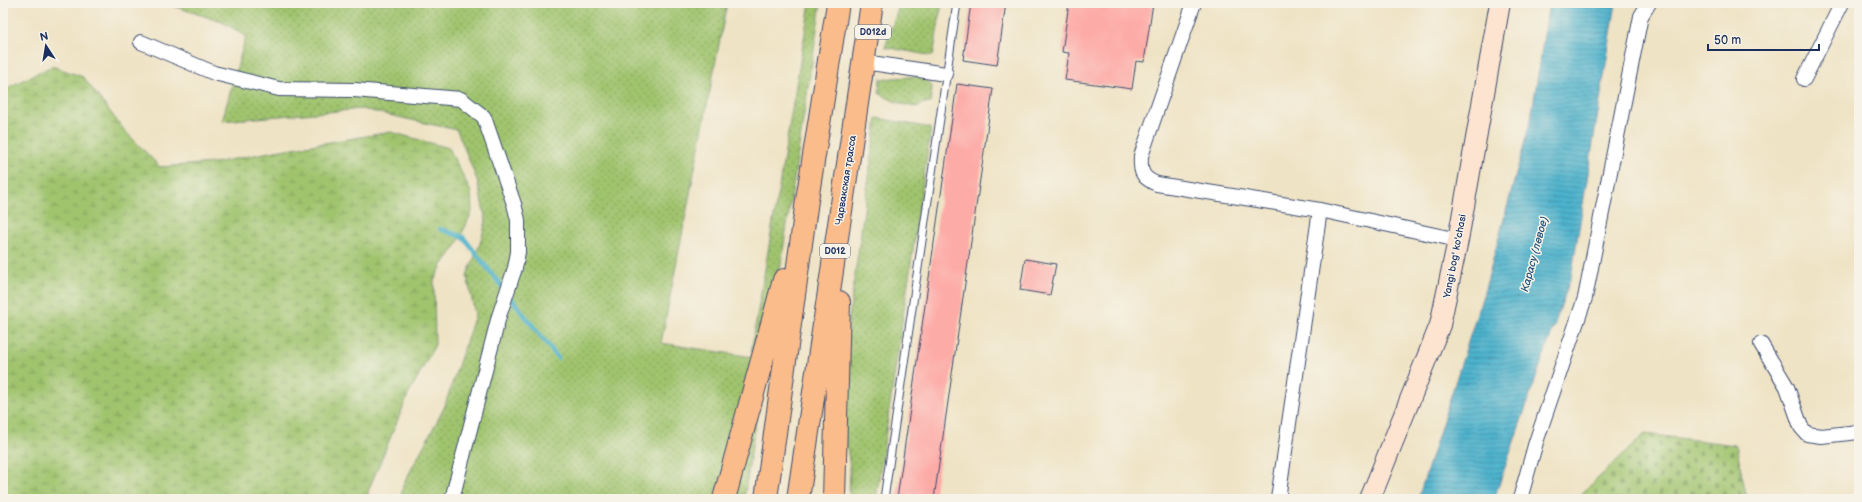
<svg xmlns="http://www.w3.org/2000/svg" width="1862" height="502" font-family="'Balsamiq Sans',sans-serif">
<defs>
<pattern id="grass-dots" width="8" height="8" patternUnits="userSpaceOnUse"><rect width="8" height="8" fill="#a0c46e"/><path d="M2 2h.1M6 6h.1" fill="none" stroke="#82a05e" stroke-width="1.8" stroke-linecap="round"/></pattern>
<pattern id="wetland-marsh" width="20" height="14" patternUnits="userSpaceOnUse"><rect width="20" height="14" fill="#a0c46e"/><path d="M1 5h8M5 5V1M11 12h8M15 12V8" fill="none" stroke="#82a05e"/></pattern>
<pattern id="cemetery-stones" width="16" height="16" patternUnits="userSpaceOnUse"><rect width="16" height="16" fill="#a0c46e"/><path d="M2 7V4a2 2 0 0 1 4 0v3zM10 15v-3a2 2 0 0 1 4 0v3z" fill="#82a05e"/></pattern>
<pattern id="water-rules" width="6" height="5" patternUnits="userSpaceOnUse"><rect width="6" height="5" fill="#4db2cc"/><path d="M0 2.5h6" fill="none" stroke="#3f91a9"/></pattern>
</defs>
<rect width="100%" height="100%" fill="#f7f3e8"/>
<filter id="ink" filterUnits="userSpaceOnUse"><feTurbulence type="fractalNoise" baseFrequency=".025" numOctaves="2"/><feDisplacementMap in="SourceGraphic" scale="8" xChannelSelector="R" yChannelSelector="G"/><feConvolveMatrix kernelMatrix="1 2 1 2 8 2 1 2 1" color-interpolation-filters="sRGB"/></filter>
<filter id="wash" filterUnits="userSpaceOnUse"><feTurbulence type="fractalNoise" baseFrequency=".012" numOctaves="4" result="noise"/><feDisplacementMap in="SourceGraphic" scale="16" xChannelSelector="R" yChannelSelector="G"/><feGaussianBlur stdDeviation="0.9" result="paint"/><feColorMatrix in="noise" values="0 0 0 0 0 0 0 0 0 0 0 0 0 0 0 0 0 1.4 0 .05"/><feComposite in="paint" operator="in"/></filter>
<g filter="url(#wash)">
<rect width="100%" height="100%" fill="#efe3c5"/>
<path fill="url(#grass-dots)" stroke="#5e7a66" d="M 164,3 L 727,3 L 661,343 L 765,359 L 744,499 L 401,499 L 403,485 L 444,408 L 475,315 L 467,275 L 480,244 L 486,221 L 477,180 L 457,130 L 362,109 L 222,121 L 246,36 L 222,22 Z
M 810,3 L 821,3 L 767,355 L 751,352 Z
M 900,3 L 942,3 L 933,56 L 885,47 Z
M 923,76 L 932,86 L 931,103 L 924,103 L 917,107 C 903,105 891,101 879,93 L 880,79 Z
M 877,118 L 931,128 L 876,499 L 849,499 L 850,468 L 839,388 Z"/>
<path fill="url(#wetland-marsh)" stroke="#5e7a66" d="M 52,66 L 83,77 L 125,131 L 160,167 L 214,163 L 275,151 L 391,132 L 449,148 L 471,192 L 472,212 L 456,246 L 442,265 L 434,281 L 435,345 L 408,395 L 369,489 L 367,499 L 3,499 L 3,98 L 9,87 Z"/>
<path fill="url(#cemetery-stones)" stroke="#5e7a66" d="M 1645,434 L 1736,445 L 1747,499 L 1576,499 Z"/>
<path fill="url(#water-rules)" stroke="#347095" d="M 1549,3 L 1616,3 L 1571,277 L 1494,499 L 1418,499 L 1485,289 L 1531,119 Z"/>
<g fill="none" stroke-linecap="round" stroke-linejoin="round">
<path stroke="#4db2cc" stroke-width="4.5" d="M 440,229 L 463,237 L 558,358"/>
</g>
<g id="blocks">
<path fill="#fdaba7" d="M 971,3 L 1006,3 L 997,65 L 963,60 Z
M 1069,3 L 1153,3 L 1144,62 L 1136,61 L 1132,89 L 1065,80 L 1069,53 L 1062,52 Z
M 957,84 L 993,89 L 934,499 L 897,499 Z
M 1025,259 L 1056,264 L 1050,295 L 1020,290 Z"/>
</g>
</g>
<g filter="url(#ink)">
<use href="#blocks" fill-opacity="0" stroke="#3b4a6d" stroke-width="1"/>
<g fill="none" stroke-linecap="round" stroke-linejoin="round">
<defs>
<path id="service" d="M 884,499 L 957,3"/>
<path id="minor" d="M 1194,3 L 1141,156 C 1140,172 1142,178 1157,184 L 1320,210 L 1458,240
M 141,42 L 214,73 L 279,89 L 354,90 L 461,99 L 484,117 L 514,204 L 518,220 L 518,252 L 515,268 L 499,316 L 452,499
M 864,62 L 946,74
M 1804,79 L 1842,3
M 1761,344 L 1787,387 L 1801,427 L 1807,434 L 1821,436 L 1859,432
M 1278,499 L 1320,210
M 1520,499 L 1536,442 L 1585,298 L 1641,16 L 1649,3"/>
<path id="secondary" d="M 1370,499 L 1440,325 L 1458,240 L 1500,3"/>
<path id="trunk" d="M 724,499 L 784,280
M 766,499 L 807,200 L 838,3
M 798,499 L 872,3
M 834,499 L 839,302"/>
</defs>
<use href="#service" stroke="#3b4a6d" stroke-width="9"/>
<use href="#minor" stroke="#3b4a6d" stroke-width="16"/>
<use href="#secondary" stroke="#3b4a6d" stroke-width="22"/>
<use href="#trunk" stroke="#3b4a6d" stroke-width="24"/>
<path stroke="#3b4a6d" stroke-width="2.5" stroke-dasharray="1 3" stroke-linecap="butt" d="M 3,7 L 8,3"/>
<use href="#service" stroke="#fff" stroke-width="7"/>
<use href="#minor" stroke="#fff" stroke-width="14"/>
<use href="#secondary" stroke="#fde4d1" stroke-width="20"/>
<use href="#trunk" stroke="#fabc8b" stroke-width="22"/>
</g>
</g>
<g text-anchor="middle" stroke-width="3" stroke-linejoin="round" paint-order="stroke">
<g fill="#f7f3e8" stroke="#5d6a87" stroke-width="1">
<rect x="855" y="25" width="36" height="14" rx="3"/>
<rect x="820" y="244" width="30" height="14" rx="3"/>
</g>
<g font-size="9" font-weight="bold" fill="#1b2f5e">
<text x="873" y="35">D012d</text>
<text x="835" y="254">D012</text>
</g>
<g font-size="10" fill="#1b2f5e" stroke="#f7f3e8">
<text transform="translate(845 180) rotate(-81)" y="4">Чарвакская трасса</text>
<text transform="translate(1454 256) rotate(-79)" y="4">Yangi bog' ko'chasi</text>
</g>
<g font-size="11" font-style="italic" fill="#2a567f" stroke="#f7f3e8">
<text transform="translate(1534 254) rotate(-75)" y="4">Карасу (левое)</text>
</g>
</g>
<rect width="1862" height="502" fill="none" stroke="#f7f3e8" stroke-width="16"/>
<g transform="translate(46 46) rotate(348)" stroke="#f7f3e8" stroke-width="3" paint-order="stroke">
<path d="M0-3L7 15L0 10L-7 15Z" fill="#1b2f5e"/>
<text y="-6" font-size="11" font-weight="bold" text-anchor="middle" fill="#1b2f5e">N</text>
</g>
<path d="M1708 44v6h111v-6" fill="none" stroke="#1b2f5e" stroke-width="2"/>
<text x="1714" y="44" font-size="12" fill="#1b2f5e" stroke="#f7f3e8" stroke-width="3" paint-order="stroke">50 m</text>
</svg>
